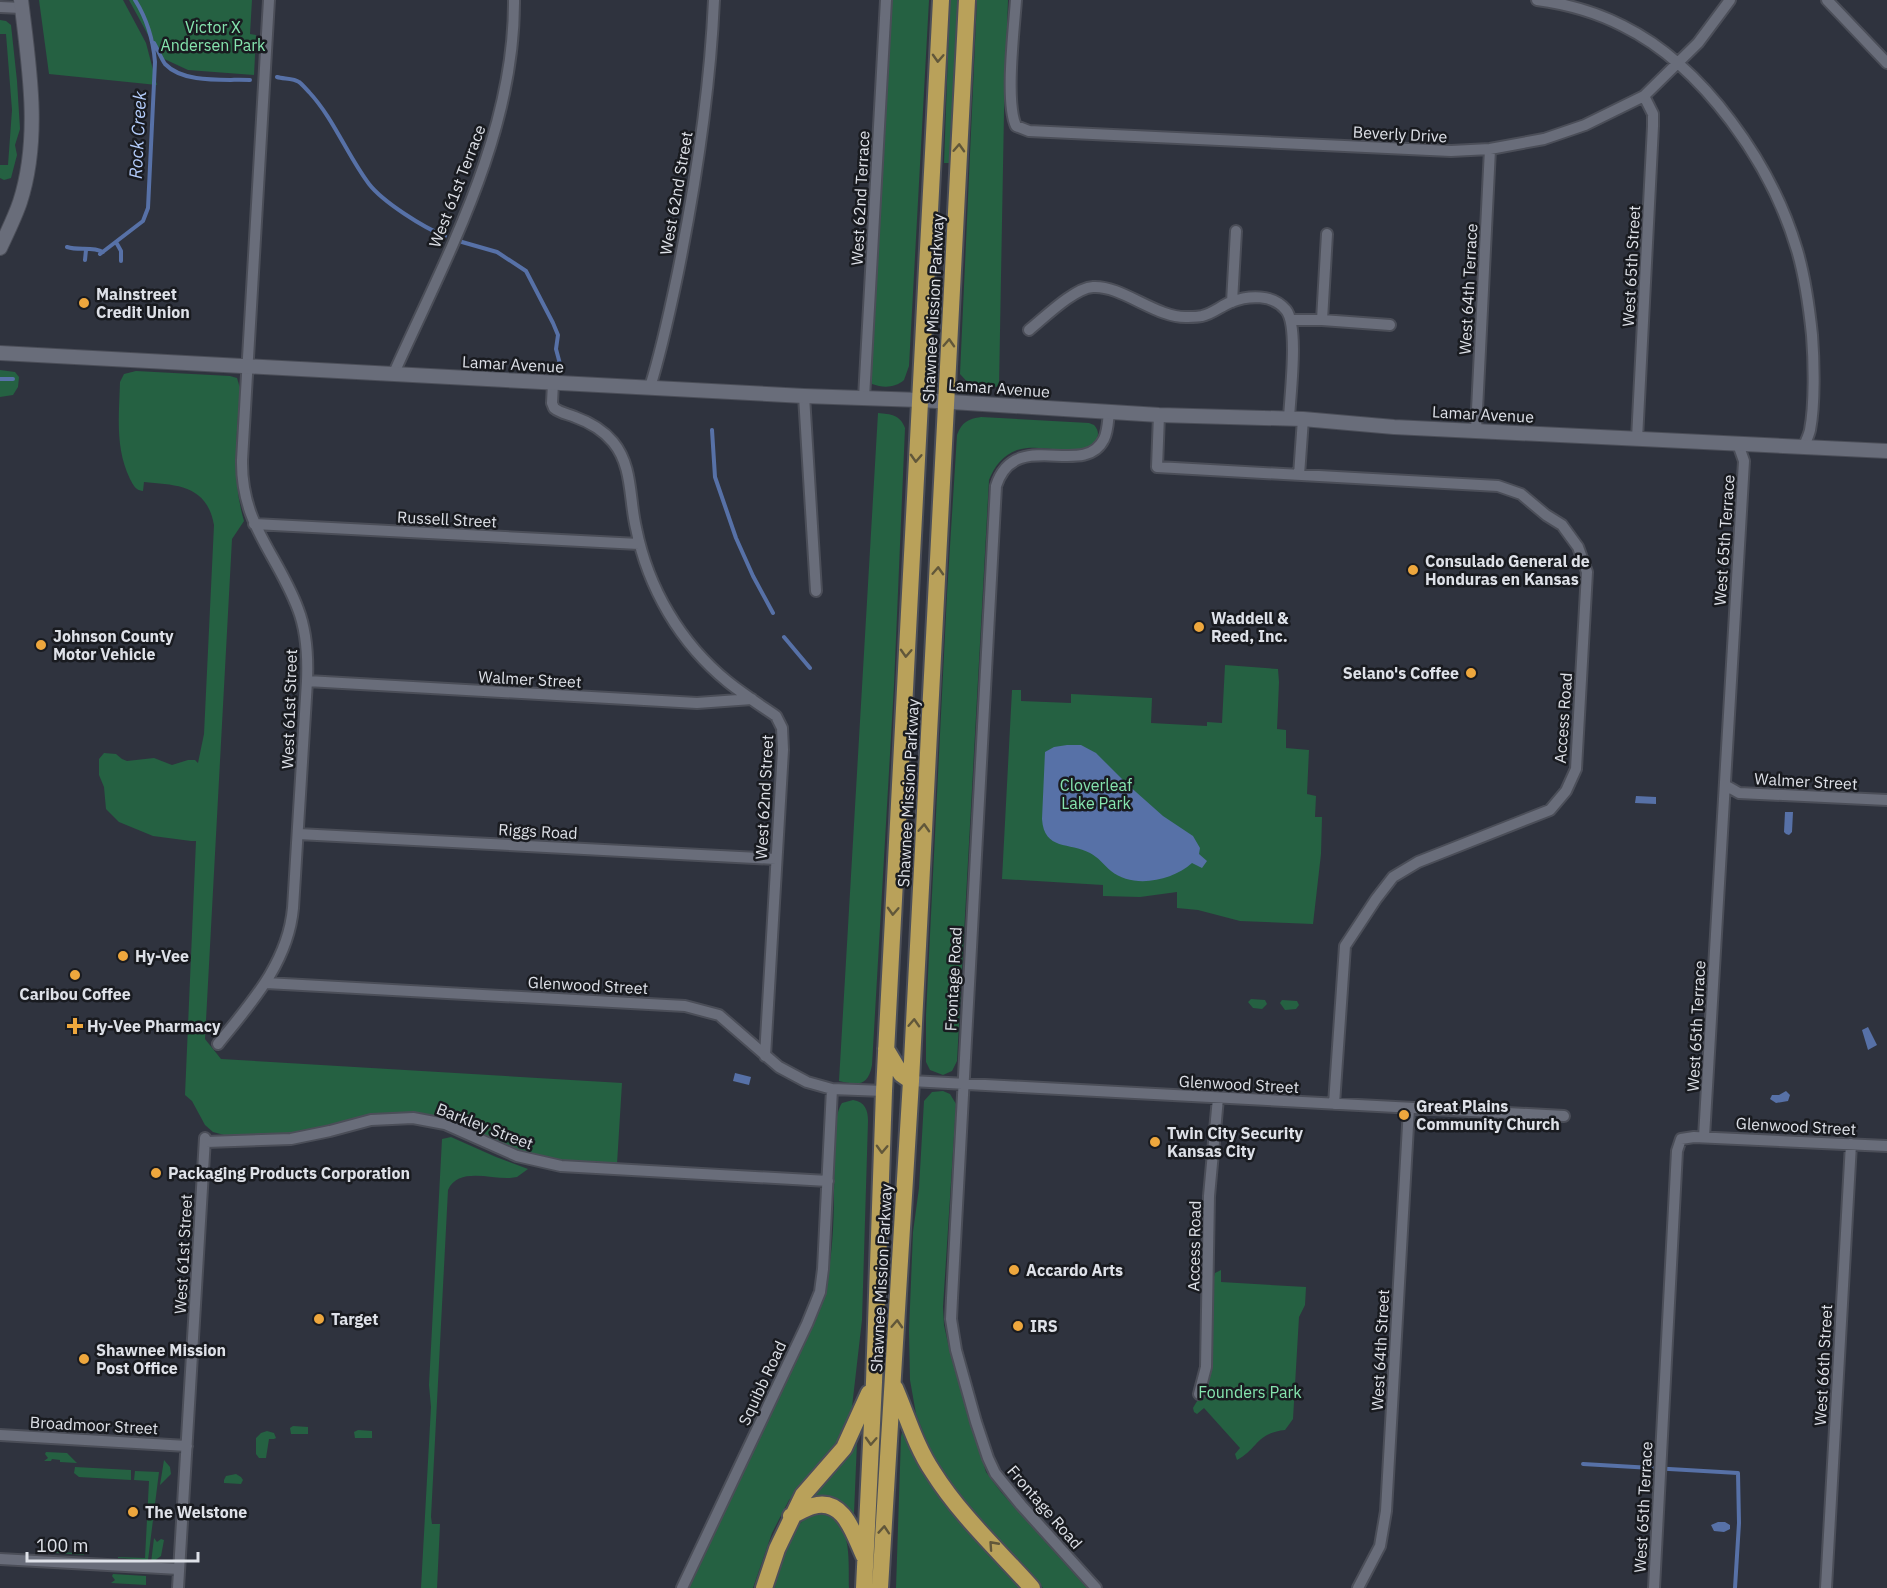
<svg xmlns="http://www.w3.org/2000/svg" width="1887" height="1588" font-family="'IBM Plex Sans',sans-serif">
<rect width="100%" height="100%" fill="#2f333e"/>
<path fill="#256142" d="M 39,0 L 123,0 L 146,43 L 157,85 L 49,74 Z
M 129,0 L 252,0 L 250,34 L 256,35 L 254,75 L 188,70 L 160,57 Z
M 890,0 L 929,0 L 909,366 L 904,380 C 895,388 883,388 872,384 L 870,378 Z
M 950,0 L 958,0 L 949,163 L 944,163 Z
M 977,0 L 1008,0 L 1004,112 L 999,387 L 970,385 L 960,374 Z
M 0,20 L 6,21 L 11,25 L 17,81 L 20,129 L 15,145 L 17,155 L 11,178 L 4,180 L 0,178 L 0,165 L 8,165 L 12,110 L 6,34 L 0,34 Z
M 0,370 L 15,372 L 19,377 L 18,387 L 13,395 L 0,397 Z
M 136,371 L 230,376 L 237,378 L 240,388 C 237,434 231,477 244,521 L 232,539 L 205,1039 L 221,1059 L 622,1083 L 617,1164 L 583,1163 L 550,1159 L 512,1149 L 408,1113 L 368,1115 L 300,1133 L 261,1136 L 224,1135 L 213,1132 L 205,1125 L 192,1101 L 185,1095 L 196,841 L 191,841 L 153,836 L 119,822 L 106,809 L 104,787 L 99,775 L 99,759 L 104,753 L 116,754 L 122,759 L 127,761 L 154,758 L 172,765 L 188,760 L 195,760 L 198,763 L 204,734 L 214,525 C 207,485 177,485 144,482 L 143,491 C 135,490 134,486 130,479 C 115,448 119,416 120,382 L 124,374 Z
M 878,413 C 891,414 900,415 905,428 L 894,685 L 872,1065 C 868,1087 857,1085 839,1081 Z
M 981,417 L 1089,423 L 1094,425 C 1105,437 1091,449 1079,450 C 1058,452 1037,444 1017,450 C 1003,455 994,467 989,480 L 957,1061 L 952,1071 L 943,1075 L 930,1070 L 926,1062 L 926,1015 L 947,594 L 957,435 C 962,422 968,419 981,417 Z
M 1225,665 L 1278,669 L 1279,682 L 1277,729 L 1286,730 L 1286,748 L 1309,750 L 1307,794 L 1316,796 L 1315,817 L 1322,817 L 1321,854 L 1313,924 L 1240,921 L 1198,910 L 1177,908 L 1177,892 L 1140,897 L 1103,896 L 1103,885 L 1002,879 L 1012,690 L 1021,690 L 1021,701 L 1071,703 L 1071,694 L 1152,698 L 1151,723 L 1207,726 L 1207,722 L 1222,723 Z
M 1251,999 L 1265,1000 L 1267,1004 L 1262,1009 L 1253,1008 L 1248,1002 Z
M 1282,1000 L 1297,1001 L 1299,1005 L 1296,1009 L 1285,1010 L 1280,1003 Z
M 943,1091 L 950,1094 L 956,1104 L 943,1307 L 944,1325 L 951,1357 L 986,1472 L 1001,1492 L 1087,1588 L 1043,1588 L 956,1491 L 932,1454 L 916,1414 L 910,1380 L 909,1331 L 913,1232 L 919,1188 L 924,1101 L 932,1092 Z
M 853,1100 C 865,1102 868,1110 868,1121 L 862,1320 L 852,1407 L 848,1423 L 838,1443 L 789,1500 L 772,1533 L 753,1588 L 689,1588 L 821,1305 C 832,1269 834,1228 834,1190 C 835,1169 831,1119 842,1103 Z
M 451,1137 L 496,1157 L 528,1169 L 517,1177 L 510,1178 C 490,1179 458,1167 448,1190 L 431,1517 L 432,1524 L 440,1524 L 437,1588 L 421,1588 L 431,1407 L 429,1385 L 442,1139 Z
M 1221,1270 L 1221,1282 L 1306,1287 L 1305,1305 L 1299,1317 L 1293,1419 L 1285,1430 C 1256,1433 1258,1449 1237,1460 L 1235,1454 L 1240,1448 L 1204,1408 L 1197,1414 L 1194,1412 L 1193,1408 C 1202,1393 1207,1388 1210,1370 L 1214,1277 L 1215,1273 Z
M 293,1426 L 308,1427 L 308,1434 L 291,1434 L 290,1428 Z
M 358,1430 L 372,1431 L 372,1438 L 355,1438 L 354,1432 Z
M 267,1431 L 274,1433 L 276,1438 L 274,1439 L 269,1439 L 266,1458 L 259,1458 L 256,1454 L 256,1438 L 261,1433 Z
M 905,1431 C 915,1455 925,1477 941,1498 L 1022,1588 L 896,1588 L 901,1437 L 902,1432 Z
M 857,1442 L 854,1513 L 809,1500 L 808,1497 Z
M 46,1452 L 67,1453 L 77,1463 L 60,1462 L 60,1460 L 52,1459 L 51,1461 L 44,1461 L 48,1458 L 45,1454 Z
M 164,1460 L 170,1467 L 171,1474 L 160,1485 Z
M 75,1467 L 131,1470 L 131,1480 L 79,1477 L 74,1473 Z
M 135,1471 L 159,1472 L 148,1560 L 118,1558 L 118,1557 L 145,1558 L 149,1481 L 134,1480 Z
M 236,1474 L 241,1477 L 243,1480 L 241,1484 L 224,1483 L 224,1480 L 226,1476 Z
M 815,1513 C 854,1511 848,1561 849,1588 L 774,1588 C 781,1565 789,1522 815,1513 Z
M 154,1538 L 157,1542 L 161,1539 L 164,1540 L 161,1556 L 151,1563 Z
M 42,1542 L 45,1543 L 45,1551 L 77,1553 L 78,1545 L 80,1544 L 84,1548 L 84,1555 L 42,1552 Z
M 113,1574 L 146,1576 L 146,1585 L 111,1583 L 115,1580 L 112,1576 Z"/>
<path fill="#5771a7" d="M 1067,745 L 1081,745 L 1096,753 L 1127,784 L 1163,816 L 1193,836 L 1200,848 L 1199,854 L 1207,861 L 1202,868 L 1192,863 C 1172,881 1133,889 1111,871 C 1104,865 1098,857 1090,853 C 1070,842 1044,851 1042,819 L 1045,752 L 1054,747 Z
M 1636,796 L 1656,797 L 1656,804 L 1635,803 Z
M 1785,812 L 1793,812 L 1792,832 L 1789,835 L 1786,834 L 1784,832 Z
M 1868,1027 L 1877,1045 L 1868,1050 L 1862,1030 Z
M 735,1073 L 751,1077 L 749,1085 L 733,1081 Z
M 1786,1091 L 1790,1095 L 1788,1101 L 1776,1103 L 1770,1099 L 1772,1095 L 1779,1095 Z
M 1718,1522 L 1725,1522 L 1730,1525 L 1730,1529 L 1724,1532 L 1714,1531 L 1711,1525 Z"/>
<g fill="none" stroke-linecap="round" stroke-linejoin="round">
<path stroke="#5771a7" stroke-width="4" d="M 154,43 C 158,50 161,58 165,64 C 184,84 225,79 250,80
M 277,77 C 283,79 294,78 299,82 C 302,84 306,89 309,92 C 334,119 347,155 369,184 C 383,202 424,228 445,236
M 116,242 L 121,251 L 121,261
M 462,242 L 497,252 L 526,271 L 553,323 L 558,335 L 556,349 L 560,364
M 67,247 C 79,251 92,246 103,252
M 100,254 L 143,221 L 148,208 L 155,62 C 153,39 147,19 135,0
M 85,260 L 86,250
M 0,379 L 13,379
M 712,430 L 715,477 L 736,538 L 753,576 L 773,613
M 784,637 L 810,668
M 1583,1464 L 1738,1473 L 1739,1523 L 1735,1588"/>
<defs>
<path id="minor" d="M 1016,0 C 1014,29 1005,102 1016,126 L 1029,131 L 1451,151 L 1490,149 L 1544,139 L 1585,125 L 1644,96 L 1698,43 L 1730,0
M 1537,0 C 1567,4 1596,12 1623,26 C 1704,66 1772,165 1797,250 C 1805,277 1809,306 1812,335 C 1814,361 1815,404 1810,430 C 1809,435 1806,441 1804,446
M 1827,0 L 1887,63
M 0,7 L 22,8
M 1232,302 L 1236,231
M 1292,320 L 1322,320 L 1390,325
M 1322,320 L 1327,234
M 1029,330 C 1044,318 1074,288 1093,287 C 1122,285 1157,319 1188,317 C 1193,317 1198,317 1202,316 C 1212,314 1221,306 1231,302 C 1249,295 1273,294 1286,310 C 1299,326 1290,396 1289,418
M 394,373 C 447,255 515,133 514,0
M 553,383 L 552,403 L 554,408 C 560,413 568,414 575,417 C 589,422 603,430 613,442 C 633,466 629,499 636,528 C 648,588 680,643 728,682 C 743,694 760,705 776,716 L 782,728 L 783,750 L 765,1056
M 650,387 C 662,349 670,310 678,272 C 696,182 710,92 714,0
M 804,396 L 816,591
M 864,398 L 886,0
M 1159,415 L 1157,467 L 1498,486 L 1521,494 L 1546,515 L 1562,525 L 1578,547 L 1587,572 L 1576,769 L 1566,791 L 1550,810 L 1418,862 L 1393,877 L 1376,899 L 1345,946 L 1334,1104
M 1476,430 L 1490,149
M 1637,439 L 1653,126 L 1653,114 L 1644,96
M 1299,475 L 1303,419
M 254,524 L 639,544
M 307,681 L 697,703 L 752,699
M 1725,785 L 1739,793 L 1887,800
M 298,834 L 776,859
M 266,983 L 685,1006 L 719,1015 L 779,1067 L 807,1082 L 832,1089 L 884,1091
M 218,1044 C 251,1003 288,963 293,908 L 307,681 C 308,657 307,632 298,609 C 277,553 241,525 242,460 L 269,0
M 911,1081 L 1564,1116
M 1704,1137 L 1744,461 L 1738,444
M 206,1142 L 291,1139 L 330,1131 L 371,1120 L 413,1118 L 445,1124 L 517,1156 L 561,1166 L 828,1181
M 1199,1394 L 1206,1367 L 1209,1196 L 1218,1098
M 0,1435 L 187,1446
M 0,1559 L 179,1569
M 178,1588 L 205,1138
M 682,1588 L 807,1324 L 820,1292 L 823,1269 L 832,1089
M 1096,1588 L 1021,1505 L 995,1473 L 988,1458 L 976,1422 L 956,1350 L 951,1319 L 952,1298 L 996,486 C 1015,426 1084,480 1104,439 C 1108,431 1108,420 1109,412
M 1358,1588 L 1380,1546 L 1386,1511 L 1409,1108
M 1654,1588 L 1677,1151 L 1681,1139 L 1694,1137 L 1887,1146
M 1826,1588 L 1851,1144"/>
<path id="tertiary" d="M 0,248 C 7,233 15,217 20,202 C 41,137 29,66 21,0
M 0,353 L 804,396 L 920,400 L 1159,415 L 1303,419 L 1394,427 L 1887,451"/>
<path id="trunk" d="M 886,1049 L 901,1074 L 911,1081
M 895,1388 C 907,1416 916,1447 933,1472 C 960,1515 999,1551 1032,1588
M 791,1516 C 798,1513 805,1508 813,1506 C 844,1497 854,1535 864,1556
M 764,1588 L 777,1549 L 803,1495 L 844,1448 L 869,1393
M 864,1588 L 874,1382 L 884,1091 L 941,0
M 880,1588 L 911,1081 L 967,0"/>
</defs>
<use href="#minor" stroke="#4b4e58" stroke-width="14"/>
<use href="#tertiary" stroke="#4b4e58" stroke-width="16"/>
<use href="#trunk" stroke="#4b4e58" stroke-width="20"/>
<use href="#minor" stroke="#696d7a" stroke-width="10"/>
<use href="#tertiary" stroke="#696d7a" stroke-width="14"/>
<use href="#trunk" stroke="#b9a15a" stroke-width="16"/>
</g>
<defs><path id="oneway-chevron" d="M-2-3.5L2.5 0L-2 3.5" fill="none" stroke-width="1.6" stroke-linecap="round" stroke-linejoin="round" transform="scale(1.5)"/></defs>
<g stroke="#61573a">
<use href="#oneway-chevron" transform="translate(938 58) rotate(93)"/>
<use href="#oneway-chevron" transform="translate(959 148) rotate(-87)"/>
<use href="#oneway-chevron" transform="translate(949 343) rotate(-87)"/>
<use href="#oneway-chevron" transform="translate(916 458) rotate(93)"/>
<use href="#oneway-chevron" transform="translate(938 571) rotate(-87)"/>
<use href="#oneway-chevron" transform="translate(906 653) rotate(93)"/>
<use href="#oneway-chevron" transform="translate(924 828) rotate(-87)"/>
<use href="#oneway-chevron" transform="translate(893 911) rotate(93)"/>
<use href="#oneway-chevron" transform="translate(914 1023) rotate(-87)"/>
<use href="#oneway-chevron" transform="translate(882 1149) rotate(92)"/>
<use href="#oneway-chevron" transform="translate(897 1324) rotate(-87)"/>
<use href="#oneway-chevron" transform="translate(871 1441) rotate(93)"/>
<use href="#oneway-chevron" transform="translate(884 1530) rotate(-86)"/>
<use href="#oneway-chevron" transform="translate(993 1545) rotate(-132)"/>
</g>
<g fill="#eea73d" stroke="#191b20" stroke-width="2">
<circle cx="84" cy="303" r="6"/>
<circle cx="1413" cy="570" r="6"/>
<circle cx="1199" cy="627" r="6"/>
<circle cx="41" cy="645" r="6"/>
<circle cx="1471" cy="673" r="6"/>
<circle cx="123" cy="956" r="6"/>
<circle cx="75" cy="975" r="6"/>
<path d="M72 1017h6v6h6v6h-6v6h-6v-6h-6v-6h6z"/>
<circle cx="1404" cy="1115" r="6"/>
<circle cx="1155" cy="1142" r="6"/>
<circle cx="156" cy="1173" r="6"/>
<circle cx="1014" cy="1270" r="6"/>
<circle cx="319" cy="1319" r="6"/>
<circle cx="1018" cy="1326" r="6"/>
<circle cx="84" cy="1359" r="6"/>
<circle cx="133" cy="1512" r="6"/>
</g>
<g text-anchor="middle" stroke-width="5" stroke-linejoin="round" paint-order="stroke">
<g font-size="16" fill="#85e4ae" stroke="#191b20">
<text x="213" y="33">Victor X<tspan x="213" dy="18">Andersen Park</tspan></text>
<text x="1096" y="791">Cloverleaf<tspan x="1096" dy="18">Lake Park</tspan></text>
<text x="1250" y="1398">Founders Park</text>
</g>
<g font-size="16" fill="#dee1e8" stroke="#191b20">
<text transform="translate(1400 134) rotate(3)" y="6">Beverly Drive</text>
<text transform="translate(457 186) rotate(-69)" y="6">West 61st Terrace</text>
<text transform="translate(676 193) rotate(-80)" y="6">West 62nd Street</text>
<text transform="translate(860 198) rotate(-87)" y="6">West 62nd Terrace</text>
<text transform="translate(1631 266) rotate(-87)" y="6">West 65th Street</text>
<text transform="translate(1468 289) rotate(-87)" y="6">West 64th Terrace</text>
<text transform="translate(933 308) rotate(-87)" y="6">Shawnee Mission Parkway</text>
<text transform="translate(513 364) rotate(3)" y="6">Lamar Avenue</text>
<text transform="translate(999 388) rotate(4)" y="6">Lamar Avenue</text>
<text transform="translate(1483 414) rotate(3)" y="6">Lamar Avenue</text>
<text transform="translate(447 519) rotate(3)" y="6">Russell Street</text>
<text transform="translate(1724 540) rotate(-86)" y="6">West 65th Terrace</text>
<text transform="translate(530 679) rotate(3)" y="6">Walmer Street</text>
<text transform="translate(289 709) rotate(-88)" y="6">West 61st Street</text>
<text transform="translate(1563 718) rotate(-86)" y="6">Access Road</text>
<text transform="translate(1806 781) rotate(3)" y="6">Walmer Street</text>
<text transform="translate(908 793) rotate(-87)" y="6">Shawnee Mission Parkway</text>
<text transform="translate(764 797) rotate(-87)" y="6">West 62nd Street</text>
<text transform="translate(538 831) rotate(3)" y="6">Riggs Road</text>
<text transform="translate(953 979) rotate(-87)" y="6">Frontage Road</text>
<text transform="translate(588 985) rotate(3)" y="6">Glenwood Street</text>
<text transform="translate(1696 1026) rotate(-87)" y="6">West 65th Terrace</text>
<text transform="translate(1239 1084) rotate(3)" y="6">Glenwood Street</text>
<text transform="translate(485 1126) rotate(21)" y="6">Barkley Street</text>
<text transform="translate(1796 1126) rotate(3)" y="6">Glenwood Street</text>
<text transform="translate(1194 1246) rotate(-89)" y="6">Access Road</text>
<text transform="translate(183 1254) rotate(-87)" y="6">West 61st Street</text>
<text transform="translate(881 1278) rotate(-87)" y="6">Shawnee Mission Parkway</text>
<text transform="translate(1380 1350) rotate(-87)" y="6">West 64th Street</text>
<text transform="translate(1823 1365) rotate(-87)" y="6">West 66th Street</text>
<text transform="translate(762 1383) rotate(-65)" y="6">Squibb Road</text>
<text transform="translate(94 1425) rotate(3)" y="6">Broadmoor Street</text>
<text transform="translate(1045 1507) rotate(49)" y="6">Frontage Road</text>
<text transform="translate(1643 1507) rotate(-87)" y="6">West 65th Terrace</text>
</g>
<g font-size="16" font-weight="bold" fill="#dee1e8" stroke="#191b20" text-anchor="start">
<text x="96" y="300">Mainstreet<tspan x="96" dy="18">Credit Union</tspan></text>
<text x="1425" y="567">Consulado General de<tspan x="1425" dy="18">Honduras en Kansas</tspan></text>
<text x="1211" y="624">Waddell &amp;<tspan x="1211" dy="18">Reed, Inc.</tspan></text>
<text x="53" y="642">Johnson County<tspan x="53" dy="18">Motor Vehicle</tspan></text>
<text x="1459" y="679" text-anchor="end">Selano's Coffee</text>
<text x="135" y="962">Hy-Vee</text>
<text x="75" y="1000" text-anchor="middle">Caribou Coffee</text>
<text x="87" y="1032">Hy-Vee Pharmacy</text>
<text x="1416" y="1112">Great Plains<tspan x="1416" dy="18">Community Church</tspan></text>
<text x="1167" y="1139">Twin City Security<tspan x="1167" dy="18">Kansas City</tspan></text>
<text x="168" y="1179">Packaging Products Corporation</text>
<text x="1026" y="1276">Accardo Arts</text>
<text x="331" y="1325">Target</text>
<text x="1030" y="1332">IRS</text>
<text x="96" y="1356">Shawnee Mission<tspan x="96" dy="18">Post Office</tspan></text>
<text x="145" y="1518">The Welstone</text>
</g>
<g font-size="18" font-style="italic" fill="#b4cdfc" stroke="#191b20">
<text transform="translate(138 135) rotate(-87)" y="6">Rock Creek</text>
</g>
</g>
<path d="M27 1552v9h171v-9" fill="none" stroke="#dee1e8" stroke-width="3"/>
<text x="36" y="1552" font-size="18" fill="#dee1e8" stroke="#191b20" stroke-width="4.5" paint-order="stroke">100 m</text>
</svg>
